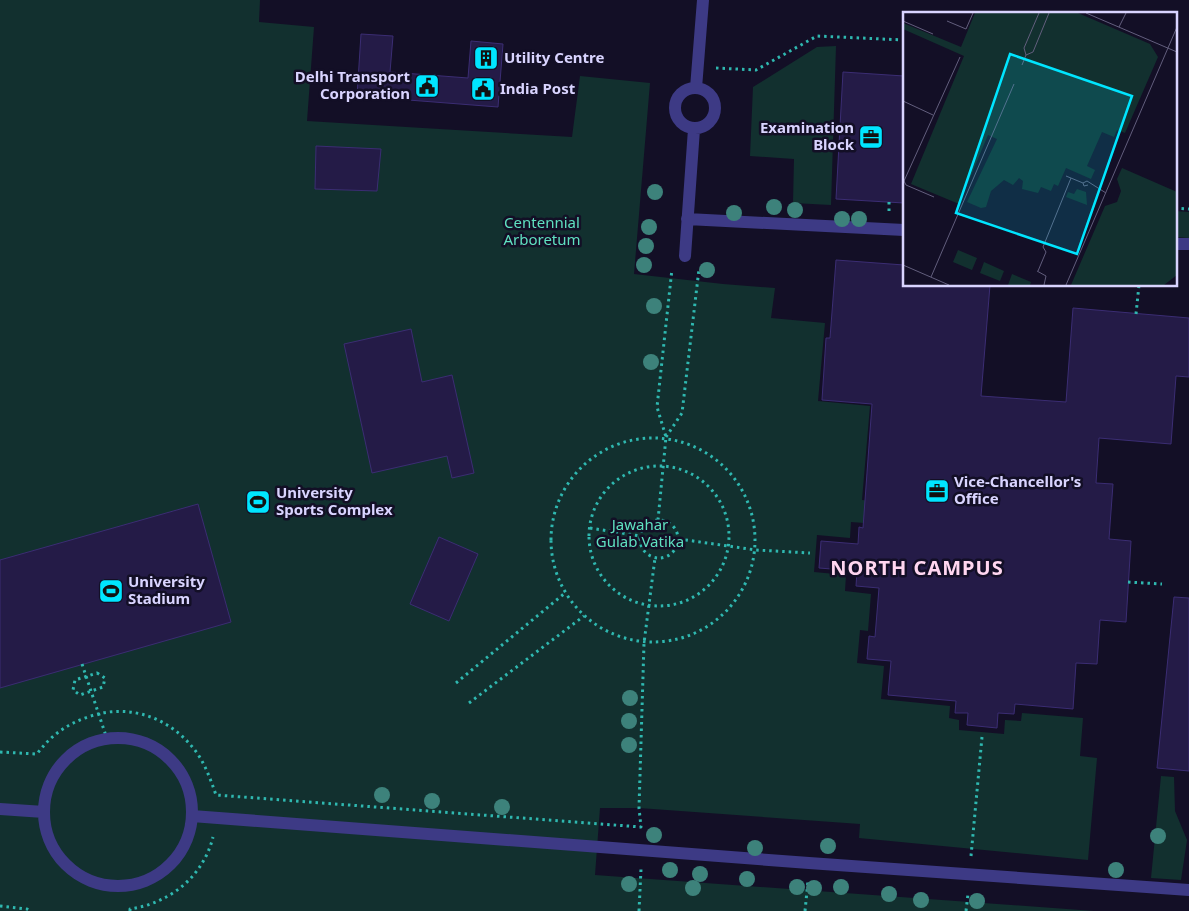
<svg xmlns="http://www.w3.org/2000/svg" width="1189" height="911" font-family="'Noto Sans',sans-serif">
<rect width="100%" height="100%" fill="#130f26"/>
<path fill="#12302f" d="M 0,0 L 260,0 L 259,22 L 314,27 L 307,121 L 572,137 L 580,76 L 650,83 L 634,274 L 723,284 L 775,288 L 771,318 L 825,323 L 818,401 L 870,406 L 862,500 L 880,502 L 878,524 L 851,522 L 850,538 L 817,535 L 814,572 L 846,575 L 845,591 L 871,594 L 868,631 L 860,630 L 857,663 L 884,666 L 881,699 L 950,706 L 949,718 L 959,720 L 959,730 L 1004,734 L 1005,720 L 1021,721 L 1022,713 L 1083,718 L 1080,756 L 1097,758 L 1088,860 L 859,838 L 860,824 L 639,808 L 600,808 L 595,875 L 1094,911 L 0,911 Z
M 836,46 L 831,205 L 793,203 L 794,159 L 750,156 L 753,87 L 817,47 Z
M 1175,211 L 1189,212 L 1189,238 L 1175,237 Z
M 1161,776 L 1174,777 L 1175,811 L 1187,840 L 1181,880 L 1151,878 Z"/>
<path fill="#241b47" stroke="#3b2d73" d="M 361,34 L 393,36 L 390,72 L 468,78 L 471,41 L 503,44 L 498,107 L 357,96 Z
M 843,72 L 904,76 L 904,203 L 836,199 Z
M 316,146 L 381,149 L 377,191 L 315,189 Z
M 836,260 L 904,265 L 904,285 L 990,285 L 981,396 L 1066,402 L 1073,308 L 1189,318 L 1189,377 L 1176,376 L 1171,444 L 1099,438 L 1096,483 L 1113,484 L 1109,539 L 1131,541 L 1126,622 L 1100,620 L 1097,664 L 1076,663 L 1073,709 L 1015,704 L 1014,714 L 998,713 L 997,728 L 967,725 L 968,713 L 955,713 L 956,701 L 888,695 L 891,661 L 867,659 L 869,636 L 875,637 L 879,588 L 856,586 L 857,571 L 819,568 L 821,541 L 858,544 L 859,527 L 863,528 L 872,404 L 822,400 L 826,338 L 830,338 Z
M 411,329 L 422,382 L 452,375 L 474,473 L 452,478 L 447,456 L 372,473 L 344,344 Z
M 198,504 L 231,622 L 0,688 L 0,560 Z
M 439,537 L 478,554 L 449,621 L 410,604 Z
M 1174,597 L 1189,598 L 1189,771 L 1157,768 Z"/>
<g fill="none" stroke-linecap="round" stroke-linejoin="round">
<path stroke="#2fb8b0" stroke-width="3" stroke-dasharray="2.5 4" stroke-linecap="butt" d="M 716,68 L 756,70 L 817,36 L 904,40
M 1175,208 L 1189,209
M 889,211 L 889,202
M 1136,314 L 1139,285
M 666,437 L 682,413 L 699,269
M551 540a102 102 0 1 1 204 0a102 102 0 1 1-204 0Z
M589 536a70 70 0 1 1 140 0a70 70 0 1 1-140 0Z
M640 539a19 19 0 1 1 38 0a19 19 0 1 1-38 0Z
M 658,520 L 666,437 L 657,407 L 672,269
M 590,528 L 640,536
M 679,539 L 756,550 L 810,553
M 1128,582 L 1162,584
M 82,664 L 107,739
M 97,673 L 105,678 L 103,687 L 80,695 L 73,690 L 75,680 Z
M 456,683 L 565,593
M 469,703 L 584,616
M 0,752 L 37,754 C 50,736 67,724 88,717 C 129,702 172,718 197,753 C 206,766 211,781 216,795 L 641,827 L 639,808 L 644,643 L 655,558
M 971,856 L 982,737
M 0,906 L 27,909 L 30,911
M 130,911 L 130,909 C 170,903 203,877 213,837
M 639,911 L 641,869
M 805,911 L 808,881
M 966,911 L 968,894"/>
<path stroke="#3d3a85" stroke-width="12" d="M675 108a20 20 0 1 1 40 0a20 20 0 1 1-40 0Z
M 696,88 L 703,0
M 687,219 L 904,230
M 1175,244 L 1189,244
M 685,256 L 694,129
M44 812a74 74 0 1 1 148 0a74 74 0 1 1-148 0Z
M 0,809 L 44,812
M 192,816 L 809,863 L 1189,890"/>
</g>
<g fill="#3d827b">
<circle cx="655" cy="192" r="8"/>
<circle cx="774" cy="207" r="8"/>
<circle cx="795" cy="210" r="8"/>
<circle cx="734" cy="213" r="8"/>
<circle cx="842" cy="219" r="8"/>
<circle cx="859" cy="219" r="8"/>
<circle cx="649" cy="227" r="8"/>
<circle cx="646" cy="246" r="8"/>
<circle cx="644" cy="265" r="8"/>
<circle cx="707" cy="270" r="8"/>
<circle cx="654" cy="306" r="8"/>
<circle cx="651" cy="362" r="8"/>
<circle cx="630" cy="698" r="8"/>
<circle cx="629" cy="721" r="8"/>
<circle cx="629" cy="745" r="8"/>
<circle cx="382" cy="795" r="8"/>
<circle cx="432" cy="801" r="8"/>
<circle cx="502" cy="807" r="8"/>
<circle cx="654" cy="835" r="8"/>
<circle cx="1158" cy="836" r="8"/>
<circle cx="828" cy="846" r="8"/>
<circle cx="755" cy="848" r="8"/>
<circle cx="670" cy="870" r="8"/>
<circle cx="1116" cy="870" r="8"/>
<circle cx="700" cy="874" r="8"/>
<circle cx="747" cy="879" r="8"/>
<circle cx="629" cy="884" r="8"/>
<circle cx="797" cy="887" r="8"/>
<circle cx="841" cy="887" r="8"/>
<circle cx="693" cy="888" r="8"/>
<circle cx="814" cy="888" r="8"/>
<circle cx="889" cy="894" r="8"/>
<circle cx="921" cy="900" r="8"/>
<circle cx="977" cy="901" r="8"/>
</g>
<defs>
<symbol id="building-square" viewBox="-11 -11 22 22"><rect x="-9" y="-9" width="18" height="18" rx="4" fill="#00e5ff" stroke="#130f26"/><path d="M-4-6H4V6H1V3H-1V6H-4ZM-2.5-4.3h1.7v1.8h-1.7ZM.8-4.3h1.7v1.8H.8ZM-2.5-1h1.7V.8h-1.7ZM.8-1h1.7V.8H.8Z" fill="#111"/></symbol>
<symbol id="civic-square" viewBox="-11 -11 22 22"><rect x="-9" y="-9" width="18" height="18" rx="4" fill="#00e5ff" stroke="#130f26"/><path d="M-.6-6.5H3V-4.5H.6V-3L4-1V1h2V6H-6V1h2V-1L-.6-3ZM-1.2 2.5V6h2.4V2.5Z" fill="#111"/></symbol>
<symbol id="office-square" viewBox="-11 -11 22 22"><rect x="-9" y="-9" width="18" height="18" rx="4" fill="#00e5ff" stroke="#130f26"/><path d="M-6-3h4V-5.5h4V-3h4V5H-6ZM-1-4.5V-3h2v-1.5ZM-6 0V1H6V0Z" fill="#111"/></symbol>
<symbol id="stadium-square" viewBox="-11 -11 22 22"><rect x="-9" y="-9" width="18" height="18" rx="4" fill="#00e5ff" stroke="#130f26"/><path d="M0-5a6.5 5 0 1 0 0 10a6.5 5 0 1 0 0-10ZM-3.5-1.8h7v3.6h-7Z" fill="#111"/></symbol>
</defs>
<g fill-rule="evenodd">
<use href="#building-square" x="472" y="44" width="28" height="28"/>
<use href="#civic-square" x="413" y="72" width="28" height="28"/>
<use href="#civic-square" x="469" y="75" width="28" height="28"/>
<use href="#office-square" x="857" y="123" width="28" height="28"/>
<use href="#office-square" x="923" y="477" width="28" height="28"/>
<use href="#stadium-square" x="244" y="488" width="28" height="28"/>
<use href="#stadium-square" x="97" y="577" width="28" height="28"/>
</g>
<g text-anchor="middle" stroke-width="5" stroke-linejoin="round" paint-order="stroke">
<g font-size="15" font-weight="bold" fill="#d9d4ff" stroke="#130f26" text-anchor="start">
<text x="504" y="63">Utility Centre</text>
<text x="410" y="82" text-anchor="end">Delhi Transport<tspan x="410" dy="17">Corporation</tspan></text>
<text x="500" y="94">India Post</text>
<text x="854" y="133" text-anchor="end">Examination<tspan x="854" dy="17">Block</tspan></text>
<text x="954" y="487">Vice-Chancellor's<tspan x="954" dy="17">Office</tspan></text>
<text x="276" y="498">University<tspan x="276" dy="17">Sports Complex</tspan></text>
<text x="128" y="587">University<tspan x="128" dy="17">Stadium</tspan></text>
</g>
<g font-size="15" fill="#5fe0c0" stroke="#130f26">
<text x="542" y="228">Centennial<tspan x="542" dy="17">Arboretum</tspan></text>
<text x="640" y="530">Jawahar<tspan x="640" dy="17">Gulab Vatika</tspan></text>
</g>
<g font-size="20" font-weight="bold" letter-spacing="1" fill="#ffd6f0" stroke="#130f26">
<text x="917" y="575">NORTH CAMPUS</text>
</g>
</g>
<g transform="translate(903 12)">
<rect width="274" height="274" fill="#130f26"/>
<path d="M 72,1 L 175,1 L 247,32 L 255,45 L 222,121 L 214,118 L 211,125 L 199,120 L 184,154 L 192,158 L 188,167 L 163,156 L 155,174 L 151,172 L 148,179 L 138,175 L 135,181 L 119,177 L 120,169 L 116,166 L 110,173 L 101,168 L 88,179 L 83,195 L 78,196 L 64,190 L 94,127 L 85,123 L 56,192 L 8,172 L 61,44 L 0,17 L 0,11 L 58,35 ZM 219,156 L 274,180 L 274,263 L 261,273 L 168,273 L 202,194 L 214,190 L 218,179 L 214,167 ZM 174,177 L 183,180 L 184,193 L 163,185 L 165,180 L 171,182 ZM 55,238 L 74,246 L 69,258 L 50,250 ZM 81,250 L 101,259 L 97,269 L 77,261 ZM 109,262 L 128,270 L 127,273 L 105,273 Z" fill="#12302f"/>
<path fill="none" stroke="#625e7d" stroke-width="1" d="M 183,1 L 274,40M 0,9 L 30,22M 44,9 L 63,17 L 70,1M 216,15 L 223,1M 123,43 L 130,40 L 146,1M 119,53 L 123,43 L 121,36 L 136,1M 0,89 L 30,103M 163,164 L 180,171M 185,173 L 181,174 L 180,171 L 184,169 L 203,181M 31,185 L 3,173 L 1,169 L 57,45M 0,253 L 46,273M 134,259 L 143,264 L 141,273M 135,259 L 143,240 L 140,235 L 168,166M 28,265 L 111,72M 163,273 L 274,15"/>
<path fill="#00e5ff" fill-opacity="0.15" stroke="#00e5ff" stroke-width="2.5" d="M 107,42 L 229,84 L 174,242 L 53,201 Z"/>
<rect width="274" height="274" fill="none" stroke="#d9d4ff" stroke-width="2.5"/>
</g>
</svg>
